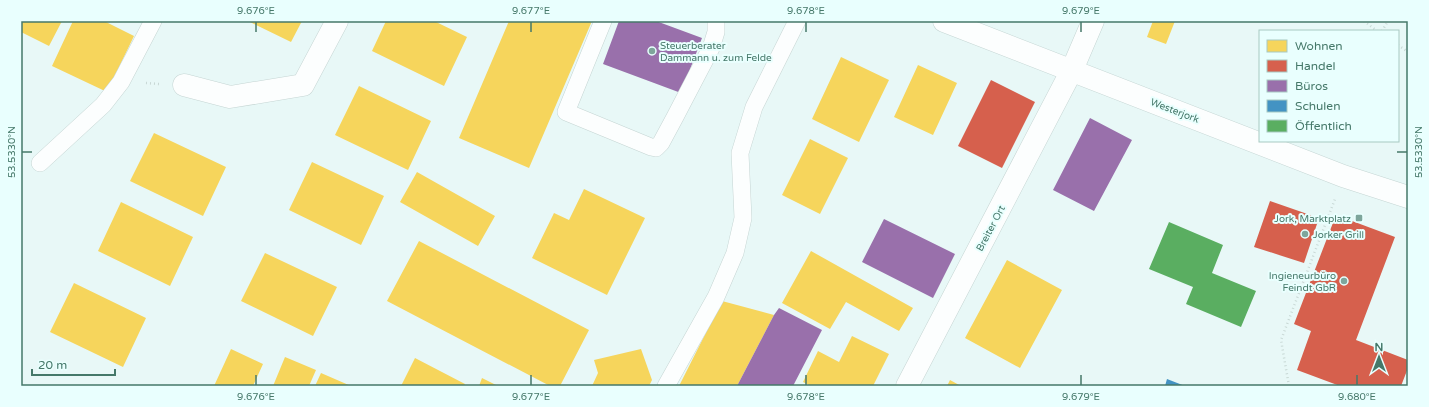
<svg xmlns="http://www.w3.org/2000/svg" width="1429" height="407" font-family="'Varela Round',sans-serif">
<rect width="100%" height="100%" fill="#e8f8f7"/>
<path fill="#f6d55c" d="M 21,21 L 62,21 L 49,46 L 21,32 Z
M 73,21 L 104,21 L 134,36 L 107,92 L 52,66 Z
M 248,21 L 302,21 L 291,42 Z
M 386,21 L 434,21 L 467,37 L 444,86 L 372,51 Z
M 509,21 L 592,21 L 529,168 L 459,138 Z
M 1153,21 L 1175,21 L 1166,44 L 1147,37 Z
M 841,57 L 889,80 L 859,142 L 812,119 Z
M 918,65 L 957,83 L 933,135 L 894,117 Z
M 359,86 L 431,121 L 408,170 L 335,135 Z
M 154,133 L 226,167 L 203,216 L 130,181 Z
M 810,139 L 848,158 L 820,214 L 782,195 Z
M 312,162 L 384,196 L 361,245 L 289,210 Z
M 417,172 L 495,216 L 478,246 L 400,202 Z
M 584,189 L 645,218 L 607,295 L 532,258 L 554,213 L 569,220 Z
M 121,202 L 193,237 L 170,286 L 98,251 Z
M 419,241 L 589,330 L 560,386 L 550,386 L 387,301 Z
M 811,251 L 913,308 L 899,331 L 846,302 L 830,329 L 782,303 Z
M 265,253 L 337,287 L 313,336 L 241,301 Z
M 1007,260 L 1062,290 L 1020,368 L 965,338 Z
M 74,283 L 146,318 L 123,367 L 50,332 Z
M 722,301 L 774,315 L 737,386 L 679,386 Z
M 852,336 L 889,354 L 873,386 L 811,386 L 803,382 L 818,351 L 839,362 Z
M 231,349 L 263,364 L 253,386 L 214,386 Z
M 641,349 L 652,380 L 649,386 L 592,386 L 598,373 L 594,360 Z
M 285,357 L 316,370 L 309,386 L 273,386 Z
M 415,358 L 465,384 L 464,386 L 401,386 Z
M 321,373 L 351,386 L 315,386 Z
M 482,378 L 498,386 L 479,386 Z
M 950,380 L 961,386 L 947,386 Z"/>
<path fill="#d6604d" d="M 991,80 L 1035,102 L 1002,168 L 958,146 Z
M 1270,201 L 1319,218 L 1304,263 L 1254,247 Z
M 1336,215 L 1395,237 L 1356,340 L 1408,360 L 1408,368 L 1401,386 L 1340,386 L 1297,370 L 1311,331 L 1294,324 Z"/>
<path fill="#9970ab" d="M 619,21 L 656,21 L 702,38 L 681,93 L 603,64 Z
M 1090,118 L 1132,140 L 1094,211 L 1053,190 Z
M 884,219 L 955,254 L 933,298 L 862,262 Z
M 779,308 L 822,330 L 793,386 L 737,386 L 774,315 Z"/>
<path fill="#4393c3" d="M 1167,379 L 1185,386 L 1165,386 Z"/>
<path fill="#5aae61" d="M 1169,222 L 1223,245 L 1212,273 L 1256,291 L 1241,327 L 1186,304 L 1193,287 L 1149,269 Z"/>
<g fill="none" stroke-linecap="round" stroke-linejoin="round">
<defs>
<path id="lane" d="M 603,21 L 566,112 L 651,147 L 656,148 L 661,143 L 675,117 L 711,48 L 716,32 L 716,21
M 40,163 L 103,105 L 121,82 L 153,21
M 666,386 L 716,297 L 735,253 L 743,218 L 740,153 L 754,107 L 797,21"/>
<path id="street" d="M 184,85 L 230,97 L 303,85 L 337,21
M 907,386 L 1072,70 L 1093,21"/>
<path id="secondary" d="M 944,21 L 1343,176 L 1408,197"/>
</defs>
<use href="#lane" stroke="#c5d5d3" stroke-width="18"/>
<use href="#street" stroke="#c5d5d3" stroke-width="23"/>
<use href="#secondary" stroke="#c5d6d4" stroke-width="23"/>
<path stroke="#c8d8d5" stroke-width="2.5" stroke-dasharray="1 3" stroke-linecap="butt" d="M 1364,21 L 1377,31
M 1382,31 L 1388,21
M 1398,45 L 1408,52
M 146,83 L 159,84
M 1289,386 L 1281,340 L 1335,199"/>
<use href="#lane" stroke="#fcfefe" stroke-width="17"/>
<use href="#street" stroke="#fcfefe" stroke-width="22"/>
<use href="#secondary" stroke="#fcfefe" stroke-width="22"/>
</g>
<path fill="none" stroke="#457869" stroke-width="1.5" d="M 256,22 L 256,32M 531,22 L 531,32M 806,22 L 806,32M 1081,22 L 1081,32M 22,152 L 32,152M 1397,152 L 1407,152M 256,375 L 256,385M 531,375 L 531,385M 806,375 L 806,385M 1081,375 L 1081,385M 1357,375 L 1357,385"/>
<g fill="#7ea59b" stroke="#e9fffe" stroke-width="1.5">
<circle cx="652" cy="51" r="4"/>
<rect x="1355" y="214" width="8" height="8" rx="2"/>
<circle cx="1305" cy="234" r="4"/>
<circle cx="1344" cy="281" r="4"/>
</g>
<g text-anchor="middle" stroke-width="4" stroke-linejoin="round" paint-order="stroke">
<g font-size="10" fill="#457869" stroke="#e9fffe" text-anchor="start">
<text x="660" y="49">Steuerberater<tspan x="660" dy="12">Dammann u. zum Felde</tspan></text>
<text x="1351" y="222" text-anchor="end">Jork, Marktplatz</text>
<text x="1313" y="238">Jorker Grill</text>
<text x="1336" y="279" text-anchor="end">Ingieneurbüro<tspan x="1336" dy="12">Feindt GbR</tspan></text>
</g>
<g font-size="10" fill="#457869" stroke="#e9fffe">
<text transform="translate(1175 110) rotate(21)" y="4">Westerjork</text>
<text transform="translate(990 228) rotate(-62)" y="4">Breiter Ort</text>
</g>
</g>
<rect width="1429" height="407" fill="none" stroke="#e9fffe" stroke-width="44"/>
<rect x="1259" y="30" width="140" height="112" fill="#e9fffe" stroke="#a7c9c2"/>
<rect x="1267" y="40" width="20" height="12" fill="#f6d55c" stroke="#a7c9c2"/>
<text x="1295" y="50" font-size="12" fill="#457869">Wohnen</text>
<rect x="1267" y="60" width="20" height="12" fill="#d6604d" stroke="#a7c9c2"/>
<text x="1295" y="70" font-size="12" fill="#457869">Handel</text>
<rect x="1267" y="80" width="20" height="12" fill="#9970ab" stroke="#a7c9c2"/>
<text x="1295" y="90" font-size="12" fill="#457869">Büros</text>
<rect x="1267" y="100" width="20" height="12" fill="#4393c3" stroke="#a7c9c2"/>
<text x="1295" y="110" font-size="12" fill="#457869">Schulen</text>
<rect x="1267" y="120" width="20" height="12" fill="#5aae61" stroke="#a7c9c2"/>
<text x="1295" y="130" font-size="12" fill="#457869">Öffentlich</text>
<g transform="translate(1379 357)" stroke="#e9fffe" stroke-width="3" paint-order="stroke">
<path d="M0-3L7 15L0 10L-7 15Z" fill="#457869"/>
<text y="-6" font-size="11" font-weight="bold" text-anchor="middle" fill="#457869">N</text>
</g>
<path d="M32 369v6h83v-6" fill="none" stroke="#457869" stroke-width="2"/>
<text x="38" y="369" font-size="12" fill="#457869" stroke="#e9fffe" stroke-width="3" paint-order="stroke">20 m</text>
<rect x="22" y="22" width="1385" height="363" fill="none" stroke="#457869" stroke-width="1.5"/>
<g font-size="10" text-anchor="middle" fill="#457869">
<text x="256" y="14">9.676°E</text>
<text x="531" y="14">9.677°E</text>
<text x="806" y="14">9.678°E</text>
<text x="1081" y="14">9.679°E</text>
<text transform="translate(11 152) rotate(-90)" y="4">53.5330°N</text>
<text transform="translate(1418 152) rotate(-90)" y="4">53.5330°N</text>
<text x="256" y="400">9.676°E</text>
<text x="531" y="400">9.677°E</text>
<text x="806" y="400">9.678°E</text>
<text x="1081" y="400">9.679°E</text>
<text x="1357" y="400">9.680°E</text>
</g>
</svg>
